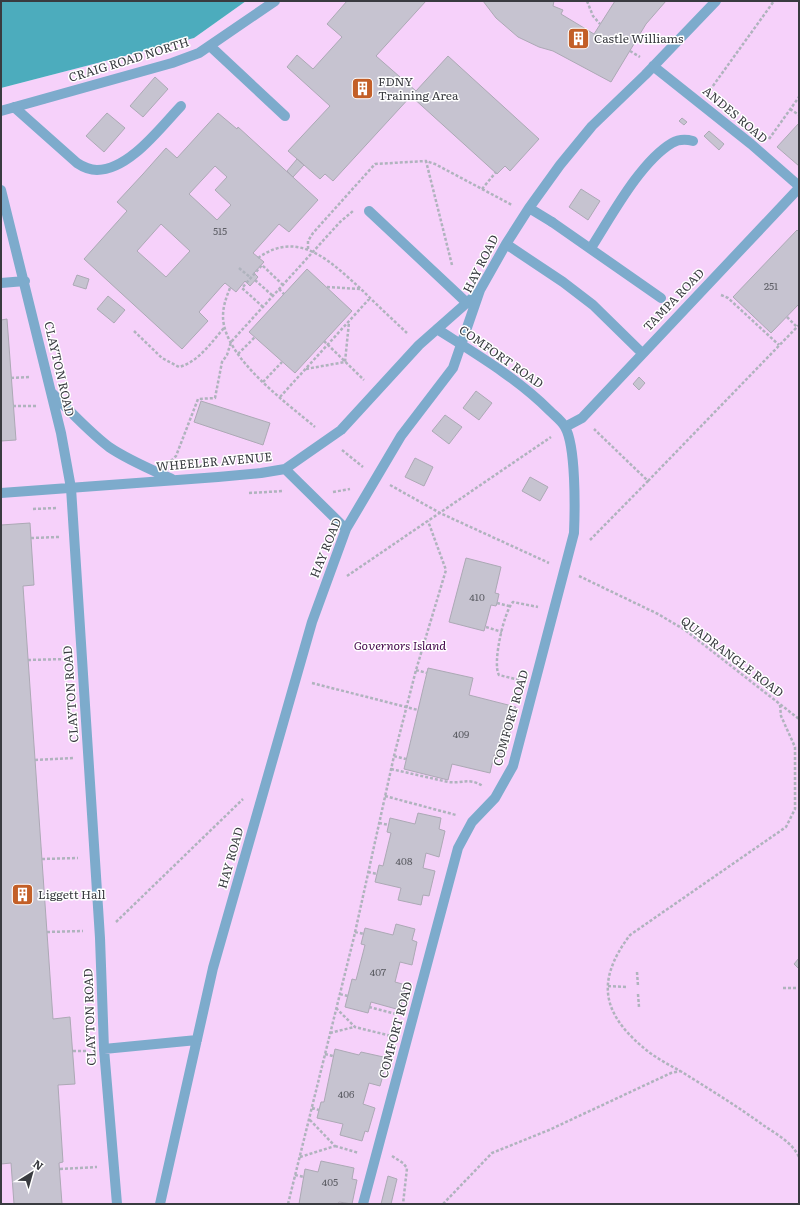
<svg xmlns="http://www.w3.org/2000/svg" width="800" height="1205" font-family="Literata,serif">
<rect width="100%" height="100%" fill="#edf2fe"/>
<path fill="#f6d1fa" d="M 246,1 L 799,1 L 799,1204 L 1,1204 L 1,88 L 194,38 Z"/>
<path fill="#4cacbd" d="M 1,1 L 246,1 L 194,38 L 1,88 Z"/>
<path fill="#c6c3d0" stroke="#aca9b5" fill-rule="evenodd" d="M 347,1 L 426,1 L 376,56 L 416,91 L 448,56 L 539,139 L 510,171 L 505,166 L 497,174 L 411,96 L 333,181 L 325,174 L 320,179 L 288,151 L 330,106 L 287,67 L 297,55 L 313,69 L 342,37 L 327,24 Z
M 483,1 L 554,1 L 553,6 L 563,10 L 561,14 L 594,34 L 615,1 L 666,1 L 646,24 L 611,82 L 553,51 L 539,47 L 518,37 L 496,18 Z
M 155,77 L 168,89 L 143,117 L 130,106 Z
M 107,113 L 125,128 L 104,152 L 86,136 Z
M 218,113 L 237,129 L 238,127 L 318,200 L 289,232 L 279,224 L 253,253 L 264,262 L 254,273 L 258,277 L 250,286 L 245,281 L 236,292 L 225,283 L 222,286 L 199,312 L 208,321 L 182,349 L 84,259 L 127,211 L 117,202 L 143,174 L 166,148 L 177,158 ZM 215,166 L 227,177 L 215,190 L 231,205 L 217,220 L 189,194 ZM 161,224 L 190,251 L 166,277 L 137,251 Z
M 682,118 L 687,122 L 684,125 L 679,121 Z
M 799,123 L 799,166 L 777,147 Z
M 709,131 L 724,144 L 719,150 L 704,136 Z
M 297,159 L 304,165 L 293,177 L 287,171 Z
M 581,189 L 600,201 L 588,220 L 569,207 Z
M 797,230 L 799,232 L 799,304 L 771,333 L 733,297 Z
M 307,269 L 352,311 L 295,373 L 249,332 Z
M 77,275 L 89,279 L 86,289 L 73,285 Z
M 108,296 L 125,310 L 114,323 L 97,309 Z
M 7,319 L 16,440 L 1,441 L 1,320 Z
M 639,377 L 645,383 L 639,390 L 633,384 Z
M 476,391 L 492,403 L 479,420 L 463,408 Z
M 201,401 L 270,423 L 263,445 L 194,422 Z
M 445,415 L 462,427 L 449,444 L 432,431 Z
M 415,458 L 433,467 L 424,486 L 405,477 Z
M 530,477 L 548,487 L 540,501 L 522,491 Z
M 30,523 L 34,585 L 23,586 L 53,1019 L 70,1017 L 75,1084 L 58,1085 L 63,1162 L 59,1163 L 62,1204 L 14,1204 L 11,1163 L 1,1164 L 1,525 Z
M 466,558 L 501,567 L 495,593 L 499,594 L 497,603 L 496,606 L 491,605 L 484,631 L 449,622 Z
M 428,668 L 473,678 L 469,695 L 516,707 L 504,757 L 494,755 L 490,773 L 452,764 L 448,780 L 404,769 Z
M 418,813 L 441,818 L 439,829 L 445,831 L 439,857 L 426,853 L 423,868 L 435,871 L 429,896 L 423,895 L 421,905 L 398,900 L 401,888 L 375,882 L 379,865 L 383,866 L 391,833 L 387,832 L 390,818 L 415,824 Z
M 396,924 L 415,929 L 412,940 L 417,942 L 412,965 L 400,962 L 395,982 L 406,985 L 400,1010 L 371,1002 L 368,1013 L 345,1007 L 352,979 L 356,980 L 365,945 L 361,944 L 365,928 L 393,935 Z
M 799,958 L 799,969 L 794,964 Z
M 335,1049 L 359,1055 L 361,1052 L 388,1058 L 380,1086 L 369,1083 L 363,1104 L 375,1108 L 368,1132 L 365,1131 L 362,1141 L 340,1135 L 343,1124 L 317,1118 L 321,1102 L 324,1102 Z
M 321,1161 L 354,1168 L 352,1179 L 357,1180 L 352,1204 L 339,1202 L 338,1204 L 299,1204 L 305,1169 L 318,1172 Z
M 388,1176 L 397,1179 L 391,1204 L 381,1204 Z"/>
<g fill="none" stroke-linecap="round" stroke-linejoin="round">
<path stroke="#afb3bd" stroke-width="2.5" stroke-dasharray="3 2" stroke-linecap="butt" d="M 587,1 L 593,16 L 600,24
M 630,51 L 640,57
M 710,90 L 774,1
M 790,109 L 799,115
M 769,139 L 799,97
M 482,189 L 496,172
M 308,249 L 308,241 L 313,233 L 375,164 L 426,161
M 258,258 C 299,228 332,263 361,289 C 376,304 392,319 407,333
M 452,265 L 426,161 L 435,164 L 512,205
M 239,268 L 251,278
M 255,280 L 273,296
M 327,287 L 360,289
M 230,288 C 226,298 223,306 223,317 C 224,358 287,403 315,427
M 279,289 L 284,294
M 721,295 L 728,298 L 779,345
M 263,307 L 242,288 L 262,265 L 283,285
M 787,317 L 797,327
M 134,331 L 162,358 L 179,367 C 199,362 212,341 225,327
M 324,341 L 364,380
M 238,354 L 255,337
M 306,369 L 345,362 L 349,322
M 11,378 L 31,377
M 263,382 L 282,362
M 280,397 L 370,298
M 13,406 L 38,406
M 342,450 L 363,467
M 171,461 L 176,456 L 198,399 L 215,398 L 222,362 L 227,355 L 231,342 L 340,222 L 353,211
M 648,481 L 799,325
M 390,485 L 440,513 L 549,563
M 333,492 L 350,489
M 249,493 L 284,491
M 33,509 L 56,508
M 31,538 L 59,537
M 590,540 L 648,481 L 594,429
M 347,576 L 551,437
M 579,576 L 658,614 L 685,630 L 799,719
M 497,603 L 509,606
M 486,627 L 502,632
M 28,660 L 66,659
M 416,670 L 427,673
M 519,680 L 499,675 C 492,664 504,611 513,602 L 538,607
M 312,683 L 418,710
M 780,705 L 781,716 L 795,747 L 795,809 L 786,827 L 630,935 C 593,984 604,1017 650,1053 C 660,1060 671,1066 682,1072 C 709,1089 737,1106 763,1125 C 776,1134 792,1142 799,1157
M 394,756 L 406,759
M 35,760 L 73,758
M 391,769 L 448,782 C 463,784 468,777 483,786
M 385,796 L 456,815
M 379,823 L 389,825
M 42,859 L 78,858
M 368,872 L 377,874
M 116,922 L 243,799
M 47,932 L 83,931
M 355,932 L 364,934
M 637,972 L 638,986
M 608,986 L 626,987
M 783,988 L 799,988
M 340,994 L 348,996
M 638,994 L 639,1007
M 369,1007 L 396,1014
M 336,1008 L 355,1027 L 391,1036
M 330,1033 L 354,1027
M 73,1051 L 88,1051
M 325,1054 L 333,1056
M 312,1108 L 319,1110
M 335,1146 L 359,1153
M 392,1156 L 403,1163 L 407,1168 L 403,1204
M 300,1157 L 335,1146 L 309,1119
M 60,1169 L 97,1167
M 295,1175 L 304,1177
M 288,1204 L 354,937 L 394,756 L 416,670 L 446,570 L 428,521
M 443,1204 L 492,1153 L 549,1130 L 671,1073 L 680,1071"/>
<path stroke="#7dabcc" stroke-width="10" d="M 552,222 L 661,298
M 591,248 C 611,217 640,162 672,143 C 679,139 685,139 693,141"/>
<path stroke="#7dabcc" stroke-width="10" d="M 210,46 L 285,116
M 653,66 L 751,144 L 799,186
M 14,107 L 77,163 C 83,167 89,170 97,170 C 129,170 160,128 181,106
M 1,111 L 172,63 L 199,53 L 275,1
M 1,190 L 61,433 L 71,488 L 100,938 L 104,1049 L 117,1204
M 529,208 L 552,222
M 369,211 L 466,302
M 506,244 L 563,282 L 593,305 L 642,353
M 1,283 L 25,281
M 51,392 C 70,411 88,431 109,447 C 128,460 150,469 172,479
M 565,427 L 582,418 L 799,188
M 285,469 L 346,529
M 1,493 L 218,477 L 261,473 L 285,469 L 341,430 L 419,345 L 479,292
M 104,1049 L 197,1040
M 160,1204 L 213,968 L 312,622 L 346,529 L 401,436 L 453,368 L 480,290 L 506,244 L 529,208 L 560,165 L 592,126 L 645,75 L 716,1
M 363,1204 L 458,848 L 472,822 L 495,798 L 513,766 L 574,533 C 575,509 576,446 565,427 C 562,421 555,416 550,411 C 517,378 476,354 437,329"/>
</g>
<defs>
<symbol id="building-square" viewBox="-11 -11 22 22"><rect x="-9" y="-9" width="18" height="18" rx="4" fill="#c35f27" stroke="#fff"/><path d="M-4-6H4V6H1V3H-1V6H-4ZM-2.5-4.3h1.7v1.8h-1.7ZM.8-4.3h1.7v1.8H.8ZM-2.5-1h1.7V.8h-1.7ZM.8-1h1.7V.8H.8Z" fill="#fff"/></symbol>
</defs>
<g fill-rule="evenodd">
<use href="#building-square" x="566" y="26" width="25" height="25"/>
<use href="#building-square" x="350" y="76" width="25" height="25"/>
<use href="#building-square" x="10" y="882" width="25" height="25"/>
</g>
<g text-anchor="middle" stroke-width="3" stroke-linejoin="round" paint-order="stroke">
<g font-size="10" fill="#5c5d64">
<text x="220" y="235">515</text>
<text x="771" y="290">251</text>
<text x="477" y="601">410</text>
<text x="461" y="738">409</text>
<text x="404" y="865">408</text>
<text x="378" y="976">407</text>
<text x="346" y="1098">406</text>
<text x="330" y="1186">405</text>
</g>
<g font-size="12" fill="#393b40" stroke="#fff" text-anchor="start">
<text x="594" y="43">Castle Williams</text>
<text x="378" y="86">FDNY<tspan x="378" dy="14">Training Area</tspan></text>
<text x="38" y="899">Liggett Hall</text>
</g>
<g font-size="12" fill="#393b40" stroke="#fff">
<text transform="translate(129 60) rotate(-17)" y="4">CRAIG ROAD NORTH</text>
<text transform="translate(735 115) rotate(40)" y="4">ANDES ROAD</text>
<text transform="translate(481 264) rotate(-63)" y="4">HAY ROAD</text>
<text transform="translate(674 300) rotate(-46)" y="4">TAMPA ROAD</text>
<text transform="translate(501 357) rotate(35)" y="4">COMFORT ROAD</text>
<text transform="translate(59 369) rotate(77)" y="4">CLAYTON ROAD</text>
<text transform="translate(214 462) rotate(-5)" y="4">WHEELER AVENUE</text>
<text transform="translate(326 548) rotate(-68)" y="4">HAY ROAD</text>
<text transform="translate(732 657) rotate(37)" y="4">QUADRANGLE ROAD</text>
<text transform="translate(71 694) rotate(-94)" y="4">CLAYTON ROAD</text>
<text transform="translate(511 718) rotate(-74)" y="4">COMFORT ROAD</text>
<text transform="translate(231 858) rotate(-74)" y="4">HAY ROAD</text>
<text transform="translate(90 1017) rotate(-92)" y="4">CLAYTON ROAD</text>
<text transform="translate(396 1030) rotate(-75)" y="4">COMFORT ROAD</text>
</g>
<g font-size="12" font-style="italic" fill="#44084c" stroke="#fff">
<text x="400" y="650">Governors Island</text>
</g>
</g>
<rect width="800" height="1205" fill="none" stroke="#393b40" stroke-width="4"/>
<g transform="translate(32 1173) rotate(37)" stroke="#ffffff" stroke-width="3" paint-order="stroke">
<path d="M0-3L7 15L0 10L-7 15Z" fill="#393b40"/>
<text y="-6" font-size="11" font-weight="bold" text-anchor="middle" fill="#393b40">N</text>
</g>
</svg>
